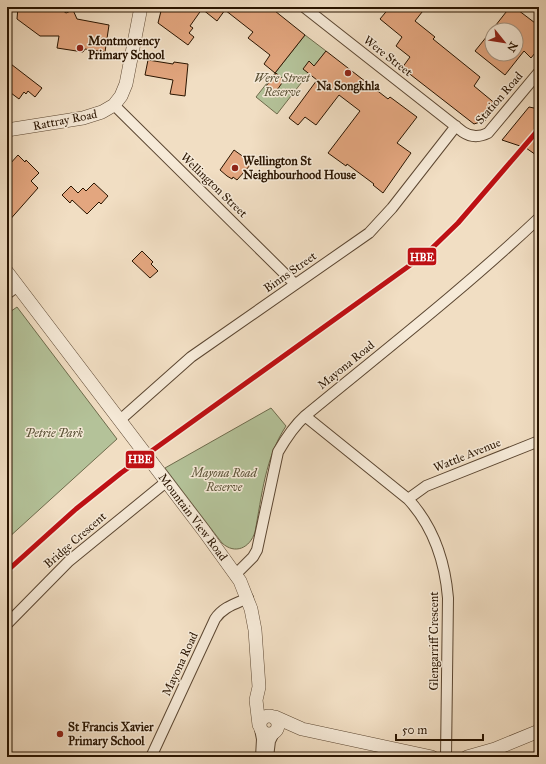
<svg xmlns="http://www.w3.org/2000/svg" width="546" height="764" font-family="'IM FELL Great Primer',serif">
<rect width="100%" height="100%" fill="#f1dec3"/>
<filter id="stains"><feTurbulence type="fractalNoise" baseFrequency=".005" numOctaves="4"/><feColorMatrix values="0 0 0 0 .2 0 0 0 0 .09 0 0 0 0 .02 0 0 0 .5 -.17"/></filter>
<radialGradient id="worn" r=".72"><stop offset=".6" stop-color="#630" stop-opacity="0"/><stop offset="1" stop-color="#630" stop-opacity=".3"/></radialGradient>
<path fill="#b4c299" stroke="#6e6b4c" d="M 305,35 L 326,51 L 277,114 L 256,97 Z
M 17,307 L 117,439 L 7,539 L 7,314 Z
M 271,408 L 286,426 C 265,458 262,495 255,532 C 250,548 235,555 222,543 L 165,468 Z"/>
<path fill="#e3a67f" stroke="#291400" d="M 18,7 L 58,7 L 66,13 L 73,10 L 77,19 L 109,25 L 105,52 L 85,49 L 83,52 L 57,48 L 59,36 L 40,36 L 17,19 Z
M 162,7 L 270,7 L 305,35 L 275,73 L 264,64 L 270,55 L 248,38 L 253,32 L 225,10 L 217,21 L 202,9 L 190,26 L 193,28 L 189,33 L 194,37 L 188,45 L 158,23 Z
M 390,7 L 426,7 L 415,21 L 435,37 L 433,39 L 480,77 L 474,86 L 497,105 L 486,120 L 474,124 L 402,68 L 410,57 L 396,46 L 402,37 L 380,19 Z
M 510,7 L 514,7 L 539,26 L 539,48 L 531,58 L 524,51 L 505,75 L 475,51 L 492,30 L 492,54 L 516,54 L 516,30 L 492,30 Z
M 326,51 L 388,99 L 390,97 L 417,117 L 397,143 L 411,153 L 383,193 L 373,185 L 374,184 L 347,164 L 346,166 L 328,153 L 360,111 L 339,95 L 316,125 L 305,117 L 298,125 L 289,118 L 317,80 L 303,69 L 309,61 L 314,66 Z
M 148,60 L 173,64 L 174,62 L 188,64 L 185,96 L 170,94 L 173,80 L 145,75 Z
M 7,61 L 42,88 L 35,97 L 28,91 L 26,94 L 24,92 L 19,99 L 7,90 Z
M 276,73 L 284,80 L 275,93 L 266,86 Z
M 529,107 L 539,109 L 539,157 L 526,148 L 502,140 Z
M 234,150 L 252,163 L 237,180 L 233,177 L 232,179 L 227,176 L 220,170 Z
M 18,155 L 25,162 L 26,160 L 39,173 L 31,181 L 38,188 L 7,223 L 7,172 L 11,167 L 9,165 Z
M 94,183 L 108,196 L 101,204 L 99,202 L 87,214 L 72,200 L 70,203 L 62,195 L 71,186 L 78,193 L 83,188 L 86,191 Z
M 142,251 L 153,262 L 151,264 L 158,271 L 150,278 L 132,261 Z"/>
<g fill="none" stroke-linecap="round" stroke-linejoin="round">
<defs>
<path id="minor" d="M 304,7 L 463,132 C 472,138 480,137 488,133 L 539,72
M 114,105 L 295,284
M 7,294 L 18,286
M 305,416 L 408,499 C 433,526 445,562 448,598 L 446,757
M 120,420 L 191,357 L 369,233 L 392,208 L 456,126
M 408,499 L 426,486 L 539,441
M 236,574 L 253,557 L 257,550 L 278,452 C 286,438 293,427 305,416 C 384,351 465,288 539,218
M 7,624 L 69,561 L 166,482
M 260,729 L 262,739 L 261,757
M 151,757 L 215,619 C 223,607 235,604 248,598
M 268,757 L 270,741 L 274,733"/>
<path id="tertiary" d="M 7,130 L 83,118 L 102,112 L 114,105 L 121,96 L 126,84 L 141,7
M 7,272 L 204,531 L 240,581 L 251,609 L 255,630 L 259,687 L 256,700 L 259,725
M260 725a9 9 0 1 1 18 0a9 9 0 1 1-18 0Z
M 275,717 L 302,729 L 432,757
M 467,757 L 495,749 L 539,731"/>
</defs>
<use href="#minor" stroke="#5b4631" stroke-width="12"/>
<use href="#tertiary" stroke="#5b4631" stroke-width="14"/>
<use href="#minor" stroke="#f6ead8" stroke-width="10"/>
<use href="#tertiary" stroke="#f6ead8" stroke-width="13"/>
<defs>
<path id="rail-1" d="M 7,571 L 76,509 L 121,473 L 427,253 L 458,223 L 539,129"/>
</defs>
<use href="#rail-1" stroke="#f6ead8" stroke-width="8"/>
<use href="#rail-1" stroke="#be1014" stroke-width="5"/>
</g>
<g fill="#8f2418" stroke="#f6ead8" stroke-width="1.5">
<circle cx="80" cy="48" r="4"/>
<circle cx="348" cy="73" r="4"/>
<circle cx="235" cy="168" r="4"/>
<circle cx="60" cy="734" r="4"/>
</g>
<g text-anchor="middle" stroke-width="3" stroke-linejoin="round" paint-order="stroke">
<g font-size="12" font-weight="bold" fill="#291400" stroke="#f6ead8" text-anchor="start">
<text x="88" y="45">Montmorency<tspan x="88" dy="14">Primary School</tspan></text>
<text x="348" y="90" text-anchor="middle">Na Songkhla</text>
<text x="243" y="165">Wellington St<tspan x="243" dy="14">Neighbourhood House</tspan></text>
<text x="68" y="731">St Francis Xavier<tspan x="68" dy="14">Primary School</tspan></text>
</g>
<g font-size="12" fill="#291400" stroke="#f6ead8">
<text transform="translate(388 56) rotate(38)" y="4">Were Street</text>
<text transform="translate(499 98) rotate(-49)" y="4">Station Road</text>
<text transform="translate(65 120) rotate(-11)" y="4">Rattray Road</text>
<text transform="translate(214 185) rotate(44)" y="4">Wellington Street</text>
<text transform="translate(290 272) rotate(-35)" y="4">Binns Street</text>
<text transform="translate(346 365) rotate(-39)" y="4">Mayona Road</text>
<text transform="translate(467 455) rotate(-22)" y="4">Wattle Avenue</text>
<text transform="translate(193 517) rotate(53)" y="4">Mountain View Road</text>
<text transform="translate(75 540) rotate(-41)" y="4">Bridge Crescent</text>
<text transform="translate(434 641) rotate(-90)" y="4">Glengarriff Crescent</text>
<text transform="translate(180 664) rotate(-65)" y="4">Mayona Road</text>
</g>
<g font-size="12" font-style="italic" fill="#5a5136" stroke="#f6ead8">
<text x="282" y="82">Were Street<tspan x="282" dy="14">Reserve</tspan></text>
<text x="54" y="437">Petrie Park</text>
<text x="224" y="477">Mayona Road<tspan x="224" dy="14">Reserve</tspan></text>
</g>
</g>
<g stroke="#f6ead8" stroke-width="1.5">
<rect x="407" y="247" width="30" height="19" rx="4" fill="#be1014"/>
<rect x="125" y="450" width="30" height="19" rx="4" fill="#be1014"/>
</g>
<g font-size="11" text-anchor="middle" font-weight="bold" fill="#fff">
<text x="422" y="261">HBE</text>
<text x="140" y="463">HBE</text>
</g>
<rect width="546" height="764" fill="none" stroke="#f1dec3" stroke-width="24"/>
<rect x="8" y="8" width="530" height="748" fill="none" stroke="#291400" stroke-width="2"/>
<rect x="12" y="12" width="522" height="740" fill="none" stroke="#291400"/>
<g transform="translate(504 42) rotate(120)"><circle r="19" fill="#f6ead8" stroke="#a49482"/>
<path d="M0-3L7 15L0 10L-7 15Z" fill="#8f2418"/>
<text y="-6" font-size="11" font-weight="bold" text-anchor="middle" fill="#291400">N</text>
</g>
<path d="M396 734v6h87v-6" fill="none" stroke="#291400" stroke-width="2"/>
<text x="402" y="734" font-size="12" fill="#291400" stroke="#f6ead8" stroke-width="3" paint-order="stroke">50 m</text>
<rect width="100%" height="100%" filter="url(#stains)"/>
<rect width="100%" height="100%" fill="url(#worn)"/>
</svg>
